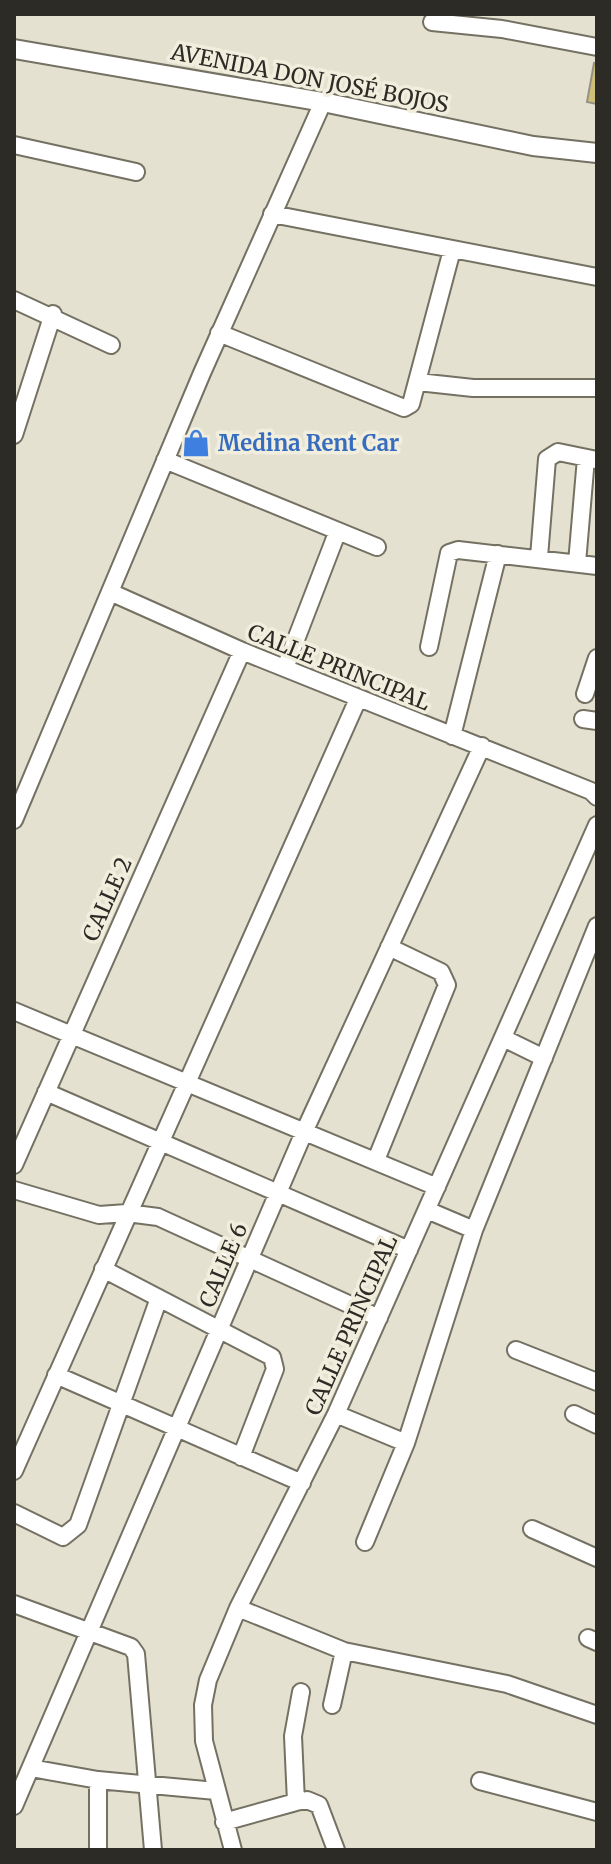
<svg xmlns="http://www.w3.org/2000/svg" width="611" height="1864" font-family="Merriweather,serif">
<rect width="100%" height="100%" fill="#e4e1d1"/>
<path fill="#cfc078" stroke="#959283" stroke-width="2" d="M 594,63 L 597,64 L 597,104 L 587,102 Z"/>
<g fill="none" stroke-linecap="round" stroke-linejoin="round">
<defs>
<path id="minor" d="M 432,22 L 502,29 L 597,47
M 14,145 L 136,172
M 272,214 L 597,277
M 14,300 L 111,345
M 219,333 L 404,408 L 411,404 L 452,250
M 418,382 L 473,388 L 597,388
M 14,435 L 53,314
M 165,460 L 377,547
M 539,557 L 547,459 L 558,452 L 597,460
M 577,563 L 586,458
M 110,592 L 242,651 L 591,791 L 597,797
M 429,647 L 449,553 L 458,550 L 597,566
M 285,668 L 337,533
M 585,694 L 597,658
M 583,719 L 597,721
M 452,736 L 498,554
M 14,820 L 202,373 L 323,102
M 14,1011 L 437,1187
M 503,1038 L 544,1058
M 46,1092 L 409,1250
M 376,1160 L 447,985 L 441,972 L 389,947
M 14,1165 L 242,651
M 14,1190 L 99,1215 L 127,1213 L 158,1217 L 379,1318
M 427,1210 L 474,1230
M 103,1269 L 272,1357 L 275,1369 L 241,1457
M 516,1350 L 597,1382
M 56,1375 L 302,1483
M 336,1414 L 406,1443
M 574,1414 L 597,1425
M 14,1471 L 358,699
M 14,1513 L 63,1537 L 78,1525 L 159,1298
M 532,1529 L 597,1558
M 365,1542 L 406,1443 L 474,1230 L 597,926
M 14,1604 L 131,1647 L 136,1654 L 153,1850
M 238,1608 L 344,1651 L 507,1684 L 597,1715
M 588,1638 L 597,1642
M 301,1692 L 293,1736 L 296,1802 L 307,1800 L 319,1805 L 336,1850
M 332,1705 L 344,1651
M 31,1768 L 98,1780 L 216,1791
M 98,1780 L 98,1850
M 480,1781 L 597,1812
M 14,1806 L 305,1130 L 482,746
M 224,1822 L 296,1802
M 233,1850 L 204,1741 L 203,1705 L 208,1680 L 238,1608 L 336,1414 L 597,825"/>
<path id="tertiary" d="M 14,49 L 323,102 L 533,146 L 597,153"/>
</defs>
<use href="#minor" stroke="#747163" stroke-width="20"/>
<use href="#tertiary" stroke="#747163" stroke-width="22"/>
<use href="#minor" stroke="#fff" stroke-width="16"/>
<use href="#tertiary" stroke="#fff" stroke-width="18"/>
</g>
<defs>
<symbol id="shop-bare" viewBox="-9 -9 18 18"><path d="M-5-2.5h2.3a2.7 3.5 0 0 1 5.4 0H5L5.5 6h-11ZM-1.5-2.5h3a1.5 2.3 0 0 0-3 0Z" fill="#3f7fe0" stroke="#f1eede" stroke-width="2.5" paint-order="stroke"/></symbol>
</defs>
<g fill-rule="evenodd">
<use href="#shop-bare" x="176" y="423" width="40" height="40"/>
</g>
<g text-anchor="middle" stroke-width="7" stroke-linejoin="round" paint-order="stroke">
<g font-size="22" fill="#2c2b25" stroke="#f1eede">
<text transform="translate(310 78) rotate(11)" y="8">AVENIDA DON JOSÉ BOJOS</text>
<text transform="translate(339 667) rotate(22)" y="8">CALLE PRINCIPAL</text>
<text transform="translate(107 899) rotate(-66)" y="8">CALLE 2</text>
<text transform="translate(223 1265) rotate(-67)" y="8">CALLE 6</text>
<text transform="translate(351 1325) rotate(-66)" y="8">CALLE PRINCIPAL</text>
</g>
<g font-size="22" font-weight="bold" fill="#366cbe" stroke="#f1eede" text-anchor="start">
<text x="218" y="451">Medina Rent Car</text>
</g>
</g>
<rect width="611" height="1864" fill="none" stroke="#2c2b25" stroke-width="32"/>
</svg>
